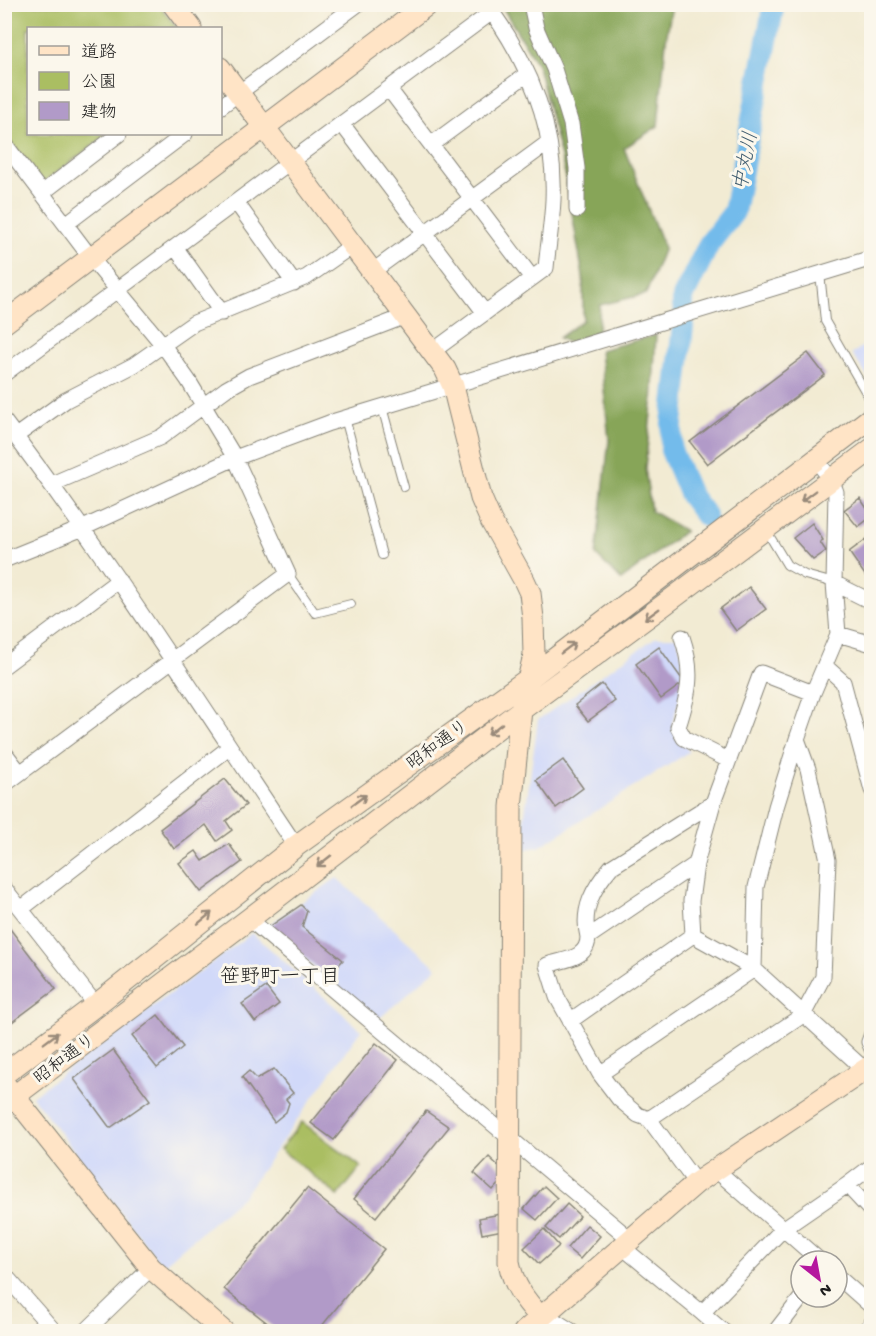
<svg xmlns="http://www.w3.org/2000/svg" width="876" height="1336" font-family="'Gochi Hand','Klee One',sans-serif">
<rect width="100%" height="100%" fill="#fbf7ec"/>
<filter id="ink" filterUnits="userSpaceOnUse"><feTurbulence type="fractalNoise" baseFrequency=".0167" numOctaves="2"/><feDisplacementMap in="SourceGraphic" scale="12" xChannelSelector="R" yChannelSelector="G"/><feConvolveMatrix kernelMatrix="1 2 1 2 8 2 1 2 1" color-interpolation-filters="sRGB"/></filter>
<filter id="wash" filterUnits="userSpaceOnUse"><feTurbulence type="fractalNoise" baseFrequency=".008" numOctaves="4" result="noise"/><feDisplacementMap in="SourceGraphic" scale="24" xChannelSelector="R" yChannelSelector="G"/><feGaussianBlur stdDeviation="1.35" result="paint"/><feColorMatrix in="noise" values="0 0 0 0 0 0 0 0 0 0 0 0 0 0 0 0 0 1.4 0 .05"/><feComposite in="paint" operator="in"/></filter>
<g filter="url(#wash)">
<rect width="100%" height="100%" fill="#f2ebd3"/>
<path fill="#d1d9f9" d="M 871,340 L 871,382 L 852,354 Z
M 656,637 L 677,637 L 682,656 L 683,689 L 672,723 L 689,752 L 539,847 L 520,850 L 538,720 Z
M 337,878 L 437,968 L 381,1017 L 373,1017 L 266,927 Z
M 252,933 L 361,1030 L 244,1195 L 162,1266 L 32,1096 Z"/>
<path fill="#aabe62" stroke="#636d3f" stroke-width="1.5" d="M 5,5 L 159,5 L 177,28 L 28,28 L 28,134 L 108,134 L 41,184 L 5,135 Z
M 302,1122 L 361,1167 L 338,1196 L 280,1149 Z"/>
<path fill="#87a558" stroke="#52603a" stroke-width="1.5" d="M 501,5 L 672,5 L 666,41 L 658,126 L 624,148 L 664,248 L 646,294 L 600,305 L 598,332 L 574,346 L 559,338 L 583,320 L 583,276 L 565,173 L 538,66 Z
M 656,335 L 652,404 L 645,468 L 651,511 L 685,531 L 621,580 L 596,555 L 609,440 L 600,350 Z"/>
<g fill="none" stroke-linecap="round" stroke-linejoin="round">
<path stroke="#73bbeb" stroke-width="22" d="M 683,305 L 683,297 L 709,244 L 734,212 L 774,4
M 683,326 L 672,423 L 671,450 L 690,495 L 706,516"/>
</g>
<g id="blocks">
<path fill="#b19ac8" d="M 808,353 L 825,375 L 707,464 L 690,442 Z
M 860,498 L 872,516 L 858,527 L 844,510 Z
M 812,523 L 823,540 L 820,542 L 826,551 L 813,560 L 793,538 Z
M 872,535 L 872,575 L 867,578 L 849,552 Z
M 749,587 L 766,609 L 736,631 L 720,609 Z
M 659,647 L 684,682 L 661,699 L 636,664 Z
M 602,684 L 615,701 L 588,721 L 575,705 Z
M 563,760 L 583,788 L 556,808 L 536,780 Z
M 225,779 L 246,805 L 226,821 L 232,830 L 217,841 L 206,825 L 174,849 L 160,829 Z
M 229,844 L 242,862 L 201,892 L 179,863 L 196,851 L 203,861 Z
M 301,905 L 307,911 L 302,927 L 343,960 L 328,976 L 269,927 Z
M 4,921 L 56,989 L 4,1028 Z
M 266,987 L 279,1004 L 255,1022 L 242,1004 Z
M 158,1015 L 183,1047 L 157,1068 L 132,1036 Z
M 376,1043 L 398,1060 L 334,1140 L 311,1123 Z
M 113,1050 L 150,1100 L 110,1128 L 74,1079 Z
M 274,1069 L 293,1093 L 286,1099 L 289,1103 L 286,1112 L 274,1122 L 242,1077 L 249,1071 L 257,1079 Z
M 426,1111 L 449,1127 L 376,1217 L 354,1199 Z
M 489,1157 L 507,1174 L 493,1190 L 474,1173 Z
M 544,1186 L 557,1198 L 537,1220 L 524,1209 Z
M 307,1188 L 384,1249 L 317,1332 L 279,1332 L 224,1289 Z
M 567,1204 L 580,1216 L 559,1239 L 546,1228 Z
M 501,1214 L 503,1230 L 482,1234 L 479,1218 Z
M 587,1225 L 600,1236 L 580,1259 L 567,1248 Z
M 544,1229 L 559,1246 L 539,1264 L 524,1248 Z"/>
</g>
</g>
<g filter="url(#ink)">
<use href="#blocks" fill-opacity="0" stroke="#878478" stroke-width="1.5"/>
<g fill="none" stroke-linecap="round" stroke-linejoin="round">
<defs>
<path id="lane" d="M 820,273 L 825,321 L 872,403
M 382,407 L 404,487
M 345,418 L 382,555
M 766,530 L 787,565 L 805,575 L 834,583
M 288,574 L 315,613 L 351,604"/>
<path id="street" d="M 531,4 L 536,28 L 554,69 L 571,124 L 577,168 L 577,210
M 389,89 L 532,278
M 220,107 L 358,4
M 342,124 L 485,313
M 4,143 L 91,258 L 163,345 L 188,380 L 235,458 L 288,574 L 4,785
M 432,144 L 527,74
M 42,193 L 119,134
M 236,202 L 294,283
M 66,224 L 185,134
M 175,247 L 222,313
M 373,271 L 549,142
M 4,374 L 492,12 C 531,67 556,131 553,200 C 552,223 548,246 546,268 L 433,351
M 4,421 C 108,558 200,703 296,846
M 16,436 L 66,400 L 134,365 L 194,323 L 307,277 L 353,245
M 52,484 L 161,437 L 226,389 L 249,376 L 406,316
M 4,560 L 83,528 L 235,458 L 329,423 L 872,258
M 834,583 L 872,602
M 838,634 L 872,644
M 682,637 C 694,672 689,693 678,727 L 684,738 L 728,760
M 4,666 L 119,580
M 825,666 L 843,682 L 872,790
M 4,752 L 20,773
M 4,888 L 96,1005
M 21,909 L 230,747
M 249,919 L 630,1239
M 693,935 L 691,901 L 696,864 L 713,803 L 761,673 L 813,693
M 693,935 L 754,969 L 865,1070
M 588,937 C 581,909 594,887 611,867 L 713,803
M 754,969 L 756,887 L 776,807 L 797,739 L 813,693 L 838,634 L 834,583 L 836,492 L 831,479 L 816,460
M 570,1021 L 693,935
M 872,1034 L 869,1042 L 872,1049
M 600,1074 L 754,969
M 649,1119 L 803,1015 L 823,977 L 828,860 L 808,769 L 797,739
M 715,1169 L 820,1261
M 696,1183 L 649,1119 L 638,1115 L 619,1099 L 600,1074 L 557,997 L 547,965 C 565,959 588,959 588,937 L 696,864
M 847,1185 L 872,1166
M 621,1246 L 702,1313
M 4,1274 L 55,1332
M 837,1276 L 872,1307
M 540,1317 L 555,1321 L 573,1332
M 85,1332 L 151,1268
M 724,1332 L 702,1313 L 783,1229 L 847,1185 L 872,1212
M 775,1332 L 802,1297
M 864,1332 L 872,1323"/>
<path id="secondary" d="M 173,4 L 191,28
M 220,68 L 445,369 L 453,386 L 481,498 L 491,521 L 524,580 L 530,593 L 533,618 L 534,655 L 521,710 L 511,807 L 509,1262 C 513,1285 525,1300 540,1317
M 4,323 L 428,4
M 4,1074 L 96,1005 L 296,846 L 528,679 L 872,417
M 6,1086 L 151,1268 L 224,1332
M 4,1104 L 249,919 L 521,710 L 657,610 L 872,449
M 524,1332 L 696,1183 L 872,1065"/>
</defs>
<use href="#lane" stroke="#878478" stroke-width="10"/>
<use href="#street" stroke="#878478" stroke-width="17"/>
<use href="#secondary" stroke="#878478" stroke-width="23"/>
<use href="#lane" stroke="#fff" stroke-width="8"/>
<use href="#street" stroke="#fff" stroke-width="15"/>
<use href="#secondary" stroke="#ffe4c6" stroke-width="21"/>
</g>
<defs><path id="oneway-shaft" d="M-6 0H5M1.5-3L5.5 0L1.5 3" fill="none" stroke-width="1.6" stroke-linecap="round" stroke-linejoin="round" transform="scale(1.5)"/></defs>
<g stroke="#998a7a">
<use href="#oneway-shaft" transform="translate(808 496) rotate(143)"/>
<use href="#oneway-shaft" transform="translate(652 614) rotate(144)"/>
<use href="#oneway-shaft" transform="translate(568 648) rotate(-37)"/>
<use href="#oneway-shaft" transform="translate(495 729) rotate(142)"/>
<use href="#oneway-shaft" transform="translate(359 800) rotate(-36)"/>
<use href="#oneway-shaft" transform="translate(324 861) rotate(142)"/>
<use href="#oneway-shaft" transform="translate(205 918) rotate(-39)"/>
<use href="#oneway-shaft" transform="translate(51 1038) rotate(-37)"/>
</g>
</g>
<g text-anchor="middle" stroke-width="6" stroke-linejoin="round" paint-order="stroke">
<g font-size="18" fill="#1c1c1c" stroke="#fbf7ec">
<text transform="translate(437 744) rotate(-36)" y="6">昭和通り</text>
<text transform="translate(64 1058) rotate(-37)" y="6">昭和通り</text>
</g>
<g font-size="20" font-style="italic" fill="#3f5c6f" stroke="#fbf7ec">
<text transform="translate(744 161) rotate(-79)" y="7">中丸川</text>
</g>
<g font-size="20" fill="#1c1c1c" stroke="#fbf7ec">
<text x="280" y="982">笹野町一丁目</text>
</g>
</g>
<rect width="876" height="1336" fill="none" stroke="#fbf7ec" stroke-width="24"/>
<rect x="27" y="27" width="195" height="108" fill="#fbf7ec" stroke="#a29f99" stroke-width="1.5"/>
<rect x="39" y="46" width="30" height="9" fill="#ffe4c6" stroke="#a29f99" stroke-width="1.5"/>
<text x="81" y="57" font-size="18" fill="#1c1c1c">道路</text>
<rect x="39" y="72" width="30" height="18" fill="#aabe62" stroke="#a29f99" stroke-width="1.5"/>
<text x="81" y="87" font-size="18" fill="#1c1c1c">公園</text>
<rect x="39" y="102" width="30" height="18" fill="#b19ac8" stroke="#a29f99" stroke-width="1.5"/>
<text x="81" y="117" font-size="18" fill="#1c1c1c">建物</text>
<g transform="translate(819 1279) rotate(149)"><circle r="28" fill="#fbf7ec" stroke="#a29f99" stroke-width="1.5"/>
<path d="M0-4.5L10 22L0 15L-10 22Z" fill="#b5179e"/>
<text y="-9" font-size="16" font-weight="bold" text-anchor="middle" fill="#1c1c1c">N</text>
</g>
</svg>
